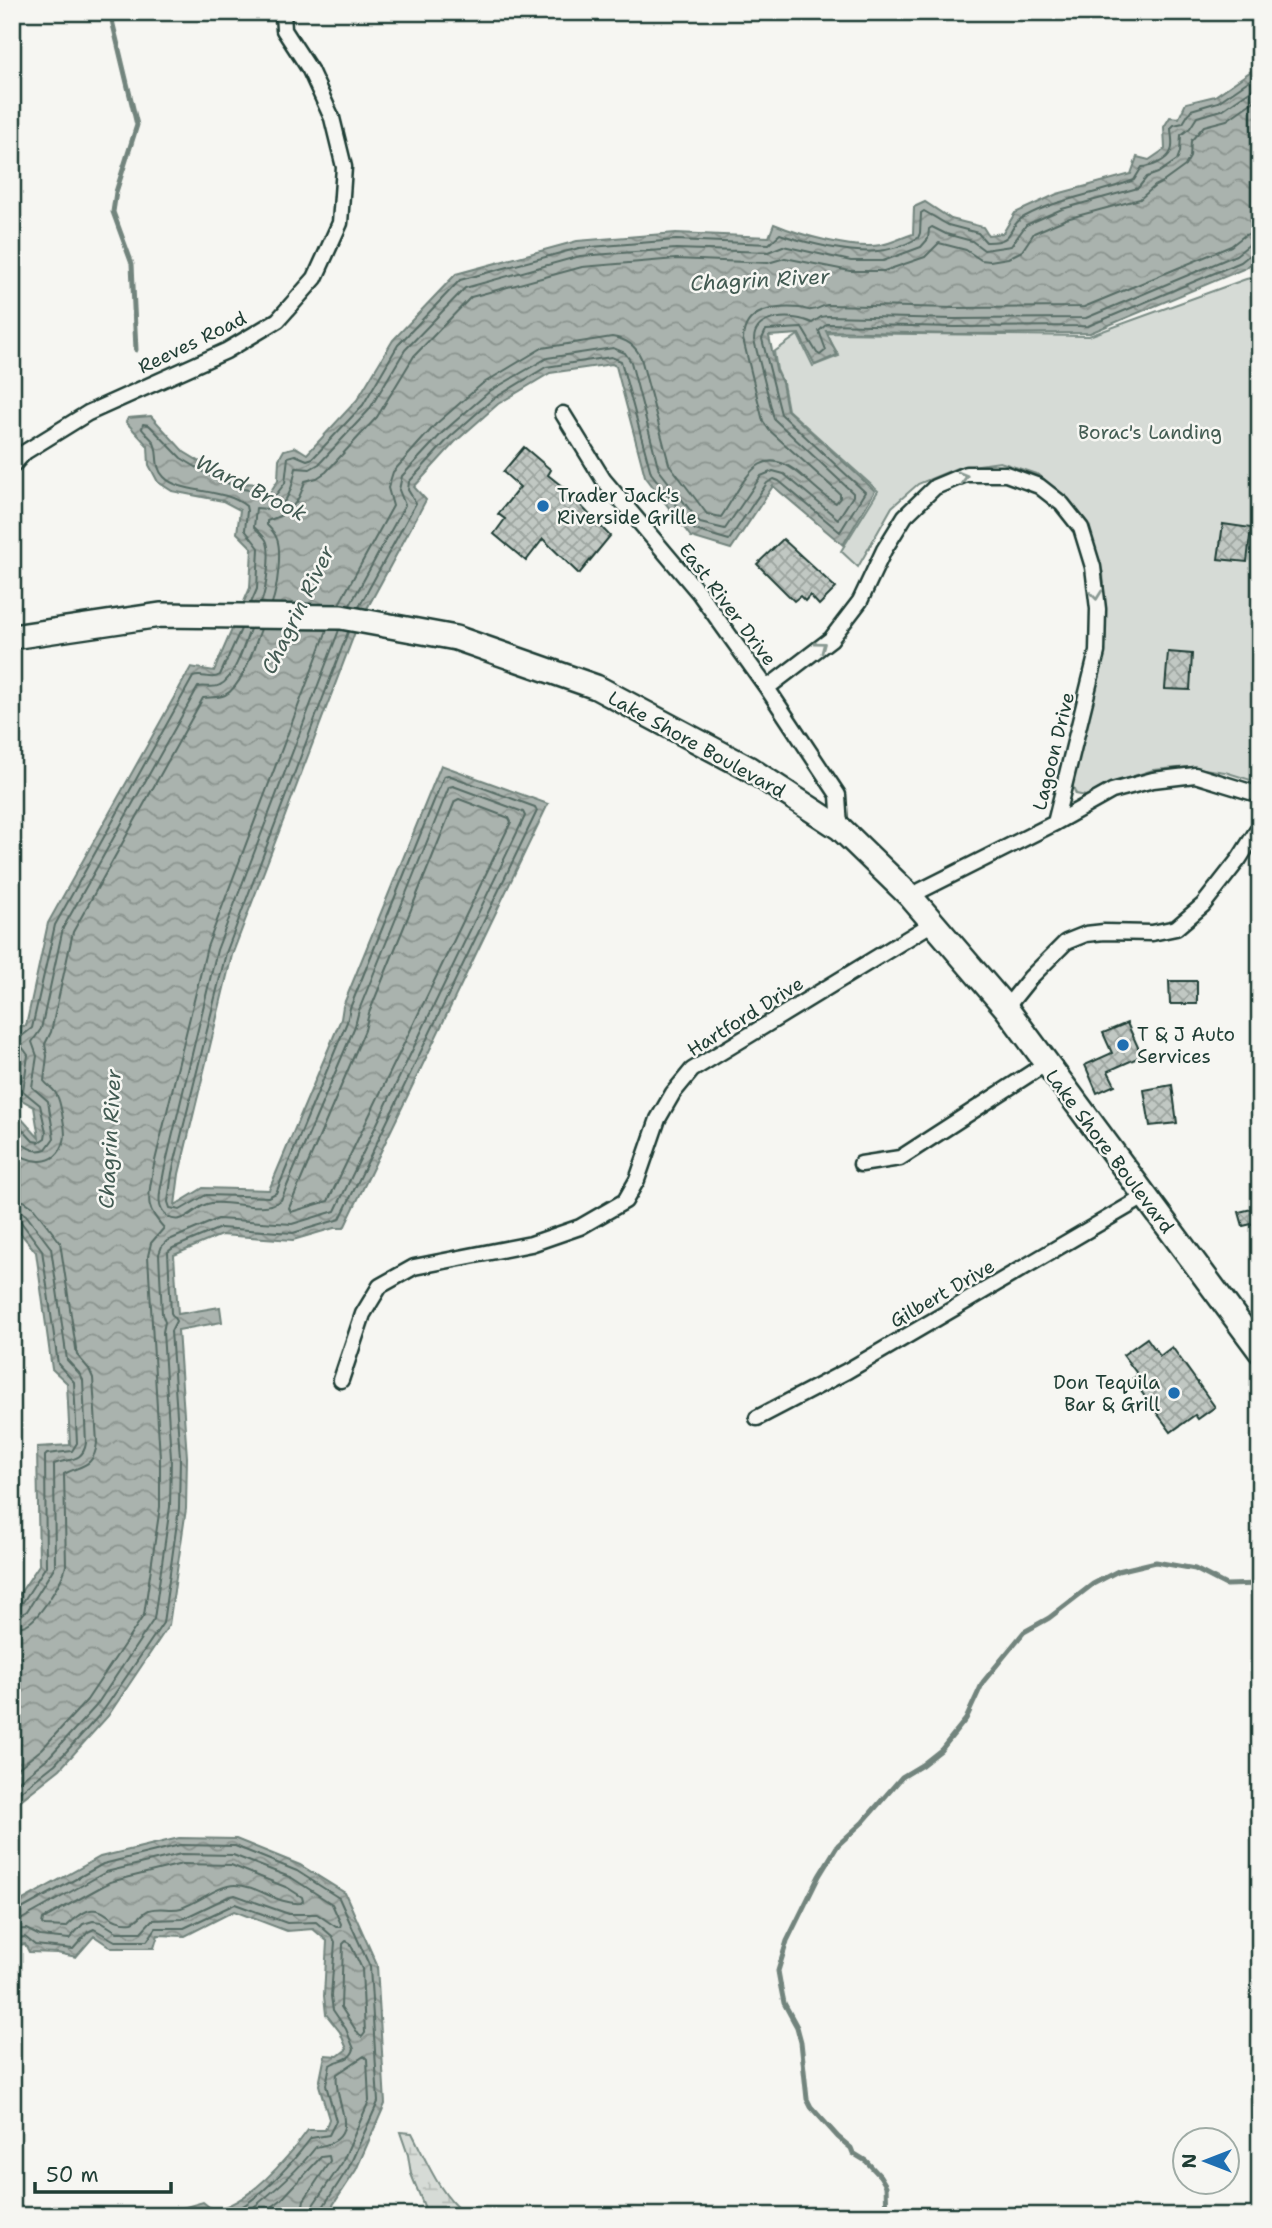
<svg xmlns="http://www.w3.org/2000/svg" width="1272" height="2228" font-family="'Shantell Sans',sans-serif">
<defs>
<pattern id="wetland-marsh" width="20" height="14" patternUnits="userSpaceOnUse" patternTransform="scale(1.75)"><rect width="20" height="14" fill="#d6dbd6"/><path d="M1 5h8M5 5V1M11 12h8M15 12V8" fill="none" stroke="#b7bdb8"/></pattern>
<pattern id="water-waves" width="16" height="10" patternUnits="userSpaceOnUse" patternTransform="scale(1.75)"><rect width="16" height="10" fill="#aab3ae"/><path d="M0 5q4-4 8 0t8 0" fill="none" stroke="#8a938e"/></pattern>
<pattern id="building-cross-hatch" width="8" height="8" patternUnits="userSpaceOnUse" patternTransform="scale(1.75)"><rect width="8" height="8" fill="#c1c8c3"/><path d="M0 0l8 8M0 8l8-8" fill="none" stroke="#9ca49f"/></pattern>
</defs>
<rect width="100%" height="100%" fill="#f6f6f2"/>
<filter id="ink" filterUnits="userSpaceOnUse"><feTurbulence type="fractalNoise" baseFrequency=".0143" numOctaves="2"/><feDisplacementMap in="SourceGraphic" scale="14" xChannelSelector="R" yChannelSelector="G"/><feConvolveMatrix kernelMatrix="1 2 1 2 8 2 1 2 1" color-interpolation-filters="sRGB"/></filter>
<g filter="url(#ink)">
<path fill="url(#wetland-marsh)" stroke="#7a8c85" stroke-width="2" d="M 400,2132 L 412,2133 C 427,2162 440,2196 467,2216 L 428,2216 L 411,2174 L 408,2155 Z"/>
<path fill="#d6dbd6" stroke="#7a8c85" stroke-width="2" d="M 1260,276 L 1260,783 L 1225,772 L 1189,767 L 1153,770 L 1115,782 L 1086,796 L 1076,794 L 1071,782 L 1106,625 L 1103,573 L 1089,531 L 1062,496 L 1039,475 L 1000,462 L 957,468 L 918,484 L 892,507 L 858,567 L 841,551 L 878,491 L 788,410 L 783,383 L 777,370 L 774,352 L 798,335 L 813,366 L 839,356 L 826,333 L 1089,336 L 1246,279 Z"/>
<path fill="url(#water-waves)" stroke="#72847d" stroke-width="2" d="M 1260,65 L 1260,255 L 1246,268 L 1090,333 L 954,334 L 826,331 L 837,355 L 815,365 L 799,334 L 769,336 L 776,370 L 782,383 L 787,410 L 875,491 L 843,545 L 773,486 L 731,549 L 691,537 L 645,476 L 616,366 L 612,364 L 550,373 L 498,404 L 455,442 L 414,487 L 426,500 L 357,627 L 232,955 L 179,1174 L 175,1205 L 203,1188 L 269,1190 L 341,1019 L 343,1006 L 441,765 L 548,804 L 344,1228 L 334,1228 L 293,1240 L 221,1235 L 174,1255 L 178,1314 L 220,1307 L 222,1322 L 178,1330 L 187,1457 L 186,1509 L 169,1625 L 108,1716 L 60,1769 L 12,1807 L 12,1605 L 39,1565 L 37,1447 L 70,1445 L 67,1383 L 52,1369 L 36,1252 L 12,1223 L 12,1108 L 39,1138 L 34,1107 L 15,1096 L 21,1055 L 12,1047 L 12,1037 L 18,1025 L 26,1026 L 48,923 L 191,667 L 214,671 L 250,588 L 252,548 L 237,533 L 240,510 L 223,501 L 172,491 L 158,482 L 149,465 L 148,446 L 126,422 L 128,418 L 151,416 L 184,452 L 217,472 L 246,483 L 258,484 L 269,494 L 278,480 L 279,459 L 284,450 L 296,447 L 307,454 L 357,400 L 393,340 L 456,274 L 577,241 L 676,233 L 769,237 L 774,224 C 800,235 853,250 881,245 C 892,243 903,237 913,234 L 914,207 L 925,202 L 951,219 L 983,227 L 988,235 L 1003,233 L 1015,213 L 1057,194 L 1131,174 L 1137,157 L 1149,160 L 1165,149 L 1164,127 L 1170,117 L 1179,118 L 1186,103 L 1215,96 Z
M 179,1838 L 236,1839 L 300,1865 L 345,1893 L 377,1965 L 385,2104 L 356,2170 L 329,2211 L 324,2216 L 154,2216 L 203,2202 L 213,2210 C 249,2204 287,2159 308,2130 L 325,2130 L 329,2119 L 319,2085 L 325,2055 L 338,2056 L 347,2049 L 340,2032 L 326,2014 L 324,1996 L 327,1941 L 313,1929 L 287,1931 L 234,1911 L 185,1936 L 158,1935 L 154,1948 L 112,1948 L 94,1936 L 76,1957 L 57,1953 L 29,1952 L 25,1944 L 12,1946 L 12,1906 L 100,1857 Z"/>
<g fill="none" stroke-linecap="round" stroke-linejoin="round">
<path stroke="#576c65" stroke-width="2" d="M 251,603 L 257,589 L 259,548 L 245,530 L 247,511 L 246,506 C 223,487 180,494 164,477 C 153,466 160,452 153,441 C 150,437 145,433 142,429 L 143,424 L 149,425 L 181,458 L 214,478 L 243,489 L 255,491 L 264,499 L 272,500 L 285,483 L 288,457 L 295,455 L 307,460 L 313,458 L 363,405 L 398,345 L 460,280 L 579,248 L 676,240 L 769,244 L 780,234 C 795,240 811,243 828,247 C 861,253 886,256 918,238 L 920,233 L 921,213 L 924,211 L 948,225 L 978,233 L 986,242 C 1017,243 1006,226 1024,217 C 1059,198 1098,194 1134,180 L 1142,167 C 1151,167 1167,161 1171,151 C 1174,145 1171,135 1171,128 L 1174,125 L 1183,123 L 1191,110 L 1218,102 L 1260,73
M 261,603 C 266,591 272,551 266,540 C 263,535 258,531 254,527 L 256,508 C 262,508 268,510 274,508 C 290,504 293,482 296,468 L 310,469 L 319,464 L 369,410 L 405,350 L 465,288 L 580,256 L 676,249 L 768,252 L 783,246 L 851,261 L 883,261 L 921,247 L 928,239 L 929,229 L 932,227 L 946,234 L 972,241 L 984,250 L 1011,246 L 1026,225 L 1062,209 L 1138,188 L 1147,177 L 1158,173 L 1177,160 L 1180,152 L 1181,135 L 1190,128 L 1197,117 L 1222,110 L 1260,84
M 272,603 C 277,590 282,552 277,539 C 275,533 271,529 267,525 L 267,521 C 289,514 299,504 305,481 L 317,478 L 326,472 L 377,417 L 414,356 L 471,297 L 582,267 L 676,259 L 768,263 L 785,258 L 850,271 L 884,271 L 925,257 L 939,243 L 966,250 L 981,260 L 990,261 L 1008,258 L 1022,251 L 1034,233 L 1066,219 L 1140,199 L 1155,186 L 1163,182 L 1185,166 L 1190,157 L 1191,141 L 1204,126 L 1227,120 L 1260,97
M 339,604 L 393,506 L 388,488 L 393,472 L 436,424 L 482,384 L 542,348 L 612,337 C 626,339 636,346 641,358 L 669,464 L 707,514 L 721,517 C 744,484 757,437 802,476 C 813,485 824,497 836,503 L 840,498 L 840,494 L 769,430 L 763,421 L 743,339 C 744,309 775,306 800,308 C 804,308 807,311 811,310 C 816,310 822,306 827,305 L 954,308 L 1084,307 L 1231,246 L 1245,235 L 1260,231
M 350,605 L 405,505 L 399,490 L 402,476 L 444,431 L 490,391 L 547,358 L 613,348 L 625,353 L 631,362 L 659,470 L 700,523 L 725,529 L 761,476 L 773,471 L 784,474 L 838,519 L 853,496 L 853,493 L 774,419 L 754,340 C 754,314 794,314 812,323 L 821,317 L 827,316 L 954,319 L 1086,318 L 1236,255 L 1250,244 L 1260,242
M 359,607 L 416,503 L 408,490 L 409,482 L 450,437 L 493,399 L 546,367 L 611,357 L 621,361 L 651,473 L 695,530 L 729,540 L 767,483 L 774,479 L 779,481 L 840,532 L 865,492 L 781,414 L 762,339 L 766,330 L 802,328 L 817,353 L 820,355 L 826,350 L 819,331 L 827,324 L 954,327 L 1088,326 L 1241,262 L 1253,252 L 1260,251
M 459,799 L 509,818 L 511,822 L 328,1201 L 291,1212 L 289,1208 L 365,1030 L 369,1013 L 455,801 Z
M 12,1118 L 33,1141 L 39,1142 L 45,1138 L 46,1132 L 40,1105 L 23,1091 L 28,1055 L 17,1040 L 32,1028 L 55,925 L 193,677 C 202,673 211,681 220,675 L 241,629
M 12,1132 C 22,1143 30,1155 46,1149 L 54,1138 L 48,1101 L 32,1087 L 37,1056 L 32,1042 L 41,1029 L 63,928 L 198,687 C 205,685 213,689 220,685 C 234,679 245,643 250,629
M 12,1148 C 27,1165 57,1168 64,1141 C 67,1132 63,1122 62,1113 C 60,1106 60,1099 55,1092 C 52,1088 47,1085 44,1081 L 47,1056 L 45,1044 L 51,1032 L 73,932 L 203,698 C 210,697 218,698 225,695 C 243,686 254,647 261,629
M 12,1200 L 24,1201 L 33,1207 L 60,1242 L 77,1355 L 89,1369 L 93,1378 L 97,1443 C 94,1468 81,1465 64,1474 L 66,1565 C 64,1579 41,1615 29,1623 C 24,1627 18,1627 12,1627
M 12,1210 L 20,1211 L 26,1215 L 51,1248 L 67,1360 L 79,1373 L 83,1380 L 86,1443 C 83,1463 68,1458 54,1464 L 55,1566 L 27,1611 L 20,1616 L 12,1617
M 12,1219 L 21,1222 L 42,1250 L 58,1364 L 74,1382 L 77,1443 L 72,1451 L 47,1454 L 45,1456 L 46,1566 L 21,1605 L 12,1608
M 12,1773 L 42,1749 L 87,1700 L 144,1615 L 160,1507 L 160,1458 L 148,1256 L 151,1243 L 164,1228 C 143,1205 149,1198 153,1169 L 207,947 L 327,630
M 12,1787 L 49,1757 L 96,1706 L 154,1619 L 170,1507 L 171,1458 L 163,1332 L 165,1322 L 162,1314 L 159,1254 L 162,1246 L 167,1241 L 218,1219 L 292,1224 L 335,1211 L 525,816 L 523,812 L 453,786 L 449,787 L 359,1010 L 355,1026 L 281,1200 C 262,1215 228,1198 207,1204 C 194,1208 183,1226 168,1217 C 153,1208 162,1185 164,1171 L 217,950 L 339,630
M 12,1798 L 55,1764 L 103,1711 L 163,1623 L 179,1508 L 180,1457 L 171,1331 L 176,1321 L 171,1313 L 168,1252 L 173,1248 L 220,1228 L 293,1233 L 340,1219 L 537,811 L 535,807 L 448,775 L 444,776 L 350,1008 L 347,1022 L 276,1193 L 268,1197 L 206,1195 L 180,1210 L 170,1208 L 168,1202 L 172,1173 L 226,953 L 348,632
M 182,1864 L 231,1865 L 288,1888 L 302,1897 L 303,1901 L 301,1903 C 277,1905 258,1885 235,1885 C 218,1885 198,1903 181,1908 C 171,1911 160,1906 149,1910 C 142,1913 139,1920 132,1922 C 101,1926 105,1889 66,1927 L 45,1926 L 42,1924 L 43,1919 L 110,1882 Z
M 12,1912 L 18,1911 L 103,1864 L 180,1845 L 235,1846 L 297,1871 L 339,1898 L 370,1967 L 378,2102 L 349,2167 L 321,2210 L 320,2216
M 12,1921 L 22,1919 L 106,1872 L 181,1854 L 233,1855 L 292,1878 L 332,1904 L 341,1924 L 340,1927 L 336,1927 L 317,1914 L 289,1914 L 235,1895 L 228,1897 L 182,1919 L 152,1920 L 141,1932 L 117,1932 L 101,1922 L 93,1921 L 83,1924 L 69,1939 L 40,1936 L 26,1929 L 12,1930
M 12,1939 L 25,1937 L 35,1945 L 73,1949 L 88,1932 L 94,1929 L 115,1941 L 147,1941 L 156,1928 L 184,1928 L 235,1904 L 287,1923 L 316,1922 L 332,1936 L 335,1942 L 331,1996 L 333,2010 L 346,2029 L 354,2049 C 350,2062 338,2059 330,2065 L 326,2085 L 336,2121 L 329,2135 L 311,2138 C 292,2163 251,2211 219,2216
M 346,1941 L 350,1943 L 362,1969 L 365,2033 L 362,2037 L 359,2035 L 341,2007 L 343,1944 Z
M 242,2216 C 270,2195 295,2174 316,2147 C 367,2139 332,2103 337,2074 L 364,2056 L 367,2059 L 369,2101 L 342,2163 L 313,2205 L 311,2216
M 260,2216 L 281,2200 L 321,2157 L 329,2156 L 330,2161 L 304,2200 L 301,2216"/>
<path stroke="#72847d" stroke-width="5" d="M 110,12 L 137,125 L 116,192 L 113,212 L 132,264 L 136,350
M 887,2216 L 886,2186 L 880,2176 L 866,2161 L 853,2153 L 851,2148 L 838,2137 L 811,2107 L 807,2099 L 801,2042 L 797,2027 L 784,2003 L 781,1988 L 778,1971 L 787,1941 L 819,1876 L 838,1845 L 863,1822 L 902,1777 L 922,1765 L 941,1750 L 966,1719 L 983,1682 L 1024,1632 L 1049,1618 L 1093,1584 L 1118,1571 L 1156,1562 L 1195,1569 L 1226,1585 L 1260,1584"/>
</g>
<path fill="url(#building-cross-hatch)" stroke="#1f3d34" stroke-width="2" d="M 524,447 L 551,470 L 548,475 L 563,487 L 610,536 L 579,574 L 543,539 L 526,561 L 494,534 L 505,519 L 498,514 L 520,487 L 503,472 Z
M 1223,524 L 1251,528 L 1247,562 L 1218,559 Z
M 783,539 L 836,588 L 819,605 L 810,595 L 805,601 L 800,596 L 794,601 L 757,564 Z
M 1168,652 L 1192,654 L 1190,690 L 1165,689 Z
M 1169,981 L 1197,981 L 1197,1004 L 1170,1004 Z
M 1127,1023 L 1142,1056 L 1108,1071 L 1115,1085 L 1097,1093 L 1085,1065 L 1112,1053 L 1103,1033 Z
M 1172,1085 L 1177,1123 L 1150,1126 L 1144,1090 Z
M 1260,1207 L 1260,1222 L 1243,1226 L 1239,1212 Z
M 1147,1338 L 1160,1356 L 1172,1347 L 1215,1407 L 1198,1419 L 1195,1415 L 1171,1432 L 1132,1379 L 1138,1375 L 1123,1355 Z"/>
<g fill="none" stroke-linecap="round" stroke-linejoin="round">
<defs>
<path id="street" d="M 563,414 L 603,479 L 699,593 L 767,688 L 838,795 L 840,828
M 12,466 L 25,452 L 88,413 L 226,351 L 278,320 L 315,278 L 340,223 L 344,167 L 332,118 L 310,70 L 284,30 L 283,12
M 767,688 L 831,639 L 860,601 L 884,550 L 905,516 L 935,487 L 966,474 L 1006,474 L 1039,486 L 1062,504 L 1081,528 L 1093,567 L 1098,609 L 1097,652 L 1055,823
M 910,896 L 1055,823 L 1112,791 L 1153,780 L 1195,775 L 1260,795
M 1006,1008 L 1030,978 L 1066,942 L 1086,934 L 1104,932 L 1152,933 L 1176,928 L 1203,905 L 1239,859 L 1260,826
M 861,1164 L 900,1158 L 1045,1064
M 341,1380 L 363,1314 L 380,1286 L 414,1267 L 531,1244 L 580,1227 L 625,1201 L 637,1180 L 658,1119 L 673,1093 L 692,1070 L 933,923
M 757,1418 L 847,1371 L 1144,1197"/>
<path id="primary" d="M 12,637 L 160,615 L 341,617 L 456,638 L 596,687 L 748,768 L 840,828 L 910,896 L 1006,1008 L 1260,1351"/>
</defs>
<use href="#street" stroke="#1f3d34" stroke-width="19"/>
<use href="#primary" stroke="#1f3d34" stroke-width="28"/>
<use href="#street" stroke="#f6f6f2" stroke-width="14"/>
<use href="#primary" stroke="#f6f6f2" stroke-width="23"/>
</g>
<defs><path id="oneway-chevron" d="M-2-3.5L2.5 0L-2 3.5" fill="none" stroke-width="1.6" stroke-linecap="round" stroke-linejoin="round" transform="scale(1.75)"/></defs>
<g stroke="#8a9a93">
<use href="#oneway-chevron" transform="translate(963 477) rotate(-15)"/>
<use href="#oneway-chevron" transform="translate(1096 595) rotate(84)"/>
<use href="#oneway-chevron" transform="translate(821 646) rotate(-37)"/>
</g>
</g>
<g fill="#1f6fb2" stroke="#f6f6f2" stroke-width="2.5">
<circle cx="543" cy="506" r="7"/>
<circle cx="1123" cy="1045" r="7"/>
<circle cx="1174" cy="1393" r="7"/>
</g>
<g text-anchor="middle" stroke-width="5" stroke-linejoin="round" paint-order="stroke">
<g font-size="19" fill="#1f3d34" stroke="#f6f6f2">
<text transform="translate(192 342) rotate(-26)" y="7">Reeves Road</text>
<text transform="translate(728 604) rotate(53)" y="7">East River Drive</text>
<text transform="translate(697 744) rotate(29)" y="7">Lake Shore Boulevard</text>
<text transform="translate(1053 751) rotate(-76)" y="7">Lagoon Drive</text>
<text transform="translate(745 1016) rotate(-32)" y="7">Hartford Drive</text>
<text transform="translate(1110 1151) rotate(53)" y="7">Lake Shore Boulevard</text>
<text transform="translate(942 1293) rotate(-30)" y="7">Gilbert Drive</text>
</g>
<g font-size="19" fill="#445d54" stroke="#f6f6f2">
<text x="1150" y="439">Borac's Landing</text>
</g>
<g font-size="19" fill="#1f3d34" stroke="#f6f6f2" text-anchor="start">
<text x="557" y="502">Trader Jack's<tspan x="557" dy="22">Riverside Grille</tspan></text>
<text x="1137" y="1041">T &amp; J Auto<tspan x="1137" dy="22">Services</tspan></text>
<text x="1160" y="1389" text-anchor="end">Don Tequila<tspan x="1160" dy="22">Bar &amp; Grill</tspan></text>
</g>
<g font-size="21" font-style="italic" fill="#425a52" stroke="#f6f6f2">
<text transform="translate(760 280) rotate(-3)" y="7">Chagrin River</text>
<text transform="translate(251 488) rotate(27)" y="7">Ward Brook</text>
<text transform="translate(298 610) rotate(-64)" y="7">Chagrin River</text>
<text transform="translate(110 1139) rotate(-87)" y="7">Chagrin River</text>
</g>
</g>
<rect width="1272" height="2228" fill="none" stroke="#f6f6f2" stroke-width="42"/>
<rect x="21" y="21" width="1230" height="2186" fill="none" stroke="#1f3d34" stroke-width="2.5" filter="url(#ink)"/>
<g transform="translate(1206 2161) rotate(270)"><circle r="33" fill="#f6f6f2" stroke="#a0aca6" stroke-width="2"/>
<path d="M0-5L12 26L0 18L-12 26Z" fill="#1f6fb2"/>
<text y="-10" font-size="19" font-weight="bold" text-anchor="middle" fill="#1f3d34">N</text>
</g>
<path d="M35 2182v10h136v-10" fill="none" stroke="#1f3d34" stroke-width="3.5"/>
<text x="46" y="2182" font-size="21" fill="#1f3d34" stroke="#f6f6f2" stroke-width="5" paint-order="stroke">50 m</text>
</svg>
